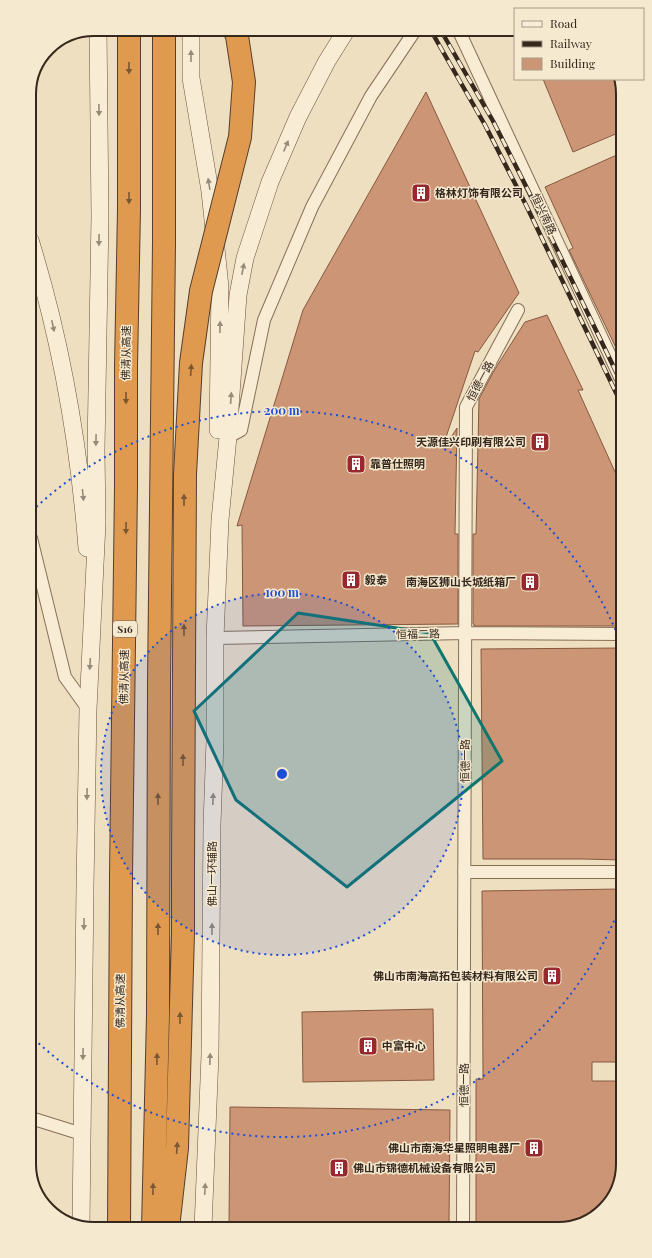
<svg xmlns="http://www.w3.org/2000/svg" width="652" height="1258" font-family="'Playfair Display','Noto Sans SC',serif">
<rect width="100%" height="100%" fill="#eedfc1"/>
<path fill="#cc9676" stroke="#87583e" d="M 543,79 L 618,79 L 618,133 L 573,152 Z
M 426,92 L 519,293 L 478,352 L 475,351 L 444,443 L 446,445 L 457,428 L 455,534 L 458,534 L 458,624 L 243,626 L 242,525 L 237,526 L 303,310 Z
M 619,154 L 619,354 L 569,250 L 573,248 L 545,187 Z
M 547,315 L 583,390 L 578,390 L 620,483 L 621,626 L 474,626 L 474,624 L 473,624 L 473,534 L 476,534 L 479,399 L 495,369 L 525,322 Z
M 621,648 L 622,860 L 583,859 L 483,859 L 481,649 Z
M 622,889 L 623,1062 L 592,1062 L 592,1081 L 623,1081 L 623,1164 L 612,1200 L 583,1224 L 476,1225 L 476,1079 L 483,1079 L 482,891 Z
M 433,1009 L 434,1080 L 303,1082 L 302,1012 Z
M 230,1107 L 450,1110 L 449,1225 L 229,1228 Z"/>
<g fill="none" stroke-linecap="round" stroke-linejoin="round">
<defs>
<path id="street" d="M 458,29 L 620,377
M 228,437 L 241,430 L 264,320 L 312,207 L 371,96 L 416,29
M 31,538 L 65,677 L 88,709
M 215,638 L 465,633 L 621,634
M 464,872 L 622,872
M 34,1119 L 82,1134
M 463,1225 L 466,407 L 518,310"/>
<path id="secondary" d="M 191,29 L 191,78 L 210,191 L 220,287 L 218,430
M 30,240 C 61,340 79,444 87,548
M 81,1226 L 85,887 L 88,709 L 97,523 L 96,450 L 100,216 L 98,29
M 203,1228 L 210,1055 L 212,825 L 215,741 L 215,638 L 220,520 L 228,437 L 238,295 L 245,258 L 270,182 L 298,117 L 327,61 L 347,29"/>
<path id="highway" d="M 153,1228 L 158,1015 L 159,684 L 164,242 L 164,29
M 168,1228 L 177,1148 L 183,933 L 183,869
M 119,1229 L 121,876 L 126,487 L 126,366 L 129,209 L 129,29"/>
</defs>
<use href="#street" stroke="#876f58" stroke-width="14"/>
<use href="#secondary" stroke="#69503c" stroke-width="18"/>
<use href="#highway" stroke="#553e2d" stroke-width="24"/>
<use href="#street" stroke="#f9ecd4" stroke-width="12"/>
<use href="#secondary" stroke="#f9ecd4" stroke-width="17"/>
<use href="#highway" stroke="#df9a50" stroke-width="22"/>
<defs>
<path id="rail" d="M 430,29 L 485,125 L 526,205 L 620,401
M 440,29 L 493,121 L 534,202 L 620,380"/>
</defs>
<use href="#rail" stroke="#37281d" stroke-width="4.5"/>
<use href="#rail" stroke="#f5e9d0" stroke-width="3" stroke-dasharray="9" stroke-linecap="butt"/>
<defs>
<path id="highway-bridge" d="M 183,869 L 185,474 L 191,363 L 201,291 L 240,137 L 244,82 L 237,36 L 234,29"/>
</defs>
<use href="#highway-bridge" stroke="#553e2d" stroke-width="24" stroke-linecap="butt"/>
<use href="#highway-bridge" stroke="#df9a50" stroke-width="22"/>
</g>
<defs><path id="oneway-solid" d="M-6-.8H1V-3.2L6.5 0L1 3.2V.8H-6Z"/></defs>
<g fill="#988a78">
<use href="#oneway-solid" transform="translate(191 56) rotate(-90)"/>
<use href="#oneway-solid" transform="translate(99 110) rotate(89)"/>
<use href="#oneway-solid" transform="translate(286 146) rotate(-67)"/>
<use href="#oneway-solid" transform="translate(209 184) rotate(-99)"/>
<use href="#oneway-solid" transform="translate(99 240) rotate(91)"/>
<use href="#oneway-solid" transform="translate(243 269) rotate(-79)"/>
<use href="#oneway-solid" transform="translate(53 326) rotate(78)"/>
<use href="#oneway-solid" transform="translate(220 327) rotate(-89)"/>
<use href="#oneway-solid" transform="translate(231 398) rotate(-86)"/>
<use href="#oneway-solid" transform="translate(96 440) rotate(91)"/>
<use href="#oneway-solid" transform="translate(83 495) rotate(84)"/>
<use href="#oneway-solid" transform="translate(90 664) rotate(93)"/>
<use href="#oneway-solid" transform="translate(87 794) rotate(91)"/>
<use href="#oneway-solid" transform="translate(213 799) rotate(-88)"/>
<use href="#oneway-solid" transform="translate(84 924) rotate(91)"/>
<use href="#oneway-solid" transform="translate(212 929) rotate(-89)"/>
<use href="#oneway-solid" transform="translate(83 1054) rotate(91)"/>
<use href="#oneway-solid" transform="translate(210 1059) rotate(-88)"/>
<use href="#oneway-solid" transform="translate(205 1189) rotate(-87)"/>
</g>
<g fill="#7a5631">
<use href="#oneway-solid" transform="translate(129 68) rotate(90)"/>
<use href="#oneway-solid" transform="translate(129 198) rotate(90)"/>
<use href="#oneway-solid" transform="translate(191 370) rotate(-86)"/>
<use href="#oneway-solid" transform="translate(126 398) rotate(90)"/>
<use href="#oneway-solid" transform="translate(184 500) rotate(-90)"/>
<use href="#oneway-solid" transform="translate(126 528) rotate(91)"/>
<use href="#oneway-solid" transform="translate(184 630) rotate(-90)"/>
<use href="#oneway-solid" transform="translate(183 760) rotate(-90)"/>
<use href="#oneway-solid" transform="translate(158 799) rotate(-90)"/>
<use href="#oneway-solid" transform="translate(158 929) rotate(-90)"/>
<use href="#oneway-solid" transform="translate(180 1018) rotate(-89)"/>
<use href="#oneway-solid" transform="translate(157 1059) rotate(-89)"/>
<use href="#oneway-solid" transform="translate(177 1148) rotate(-86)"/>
<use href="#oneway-solid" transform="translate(153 1189) rotate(-89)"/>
</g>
<path fill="#0f766e" fill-opacity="0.2" stroke="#0f766e" stroke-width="3" stroke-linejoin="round" d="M 298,613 L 430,633 L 502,761 L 347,887 L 236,800 L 194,711 Z"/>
<circle cx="282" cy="774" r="181" fill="#1d4ed8" fill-opacity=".12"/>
<g fill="none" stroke="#1d4ed8" stroke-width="2" stroke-dasharray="2 4">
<circle cx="282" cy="774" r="181"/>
<path d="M621 904A363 363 0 0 1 34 1039M32 511A363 363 0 0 1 620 641"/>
</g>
<defs>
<symbol id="building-square" viewBox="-11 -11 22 22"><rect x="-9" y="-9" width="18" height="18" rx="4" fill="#97282d" stroke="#f5e9d0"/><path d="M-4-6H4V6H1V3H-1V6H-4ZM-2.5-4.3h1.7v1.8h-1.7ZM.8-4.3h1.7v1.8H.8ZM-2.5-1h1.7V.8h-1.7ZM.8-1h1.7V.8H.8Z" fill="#fff"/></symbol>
</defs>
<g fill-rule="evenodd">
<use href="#building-square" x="410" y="182" width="22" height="22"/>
<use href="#building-square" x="529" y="431" width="22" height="22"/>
<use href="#building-square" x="345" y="453" width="22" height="22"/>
<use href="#building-square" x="340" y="569" width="22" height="22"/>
<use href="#building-square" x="519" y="571" width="22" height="22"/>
<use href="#building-square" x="541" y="965" width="22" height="22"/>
<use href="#building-square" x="357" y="1035" width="22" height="22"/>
<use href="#building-square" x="523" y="1137" width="22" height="22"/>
<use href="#building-square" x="328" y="1157" width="22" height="22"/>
</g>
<g text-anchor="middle" stroke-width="3" stroke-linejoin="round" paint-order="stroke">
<rect fill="#f5e9d0" stroke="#706253" stroke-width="1" x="113" y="621" width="24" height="16" rx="3"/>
<g font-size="10" font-weight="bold" fill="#37281d">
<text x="125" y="633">S16</text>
</g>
<g font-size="11" font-weight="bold" fill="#37281d" stroke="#f5e9d0" text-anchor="start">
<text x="435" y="197">格林灯饰有限公司</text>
<text x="526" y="446" text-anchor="end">天源佳兴印刷有限公司</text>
<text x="370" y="468">靠普仕照明</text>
<text x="365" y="584">毅泰</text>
<text x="516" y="586" text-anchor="end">南海区狮山长城纸箱厂</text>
<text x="538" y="980" text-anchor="end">佛山市南海高拓包装材料有限公司</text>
<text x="382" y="1050">中富中心</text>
<text x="520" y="1152" text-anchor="end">佛山市南海华星照明电器厂</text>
<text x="353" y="1172">佛山市锦德机械设备有限公司</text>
</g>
<g font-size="11" fill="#37281d" stroke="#f5e9d0">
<text transform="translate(544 214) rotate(65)" y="4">恒兴南路</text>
<text transform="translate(126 353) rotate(-89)" y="4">佛清从高速</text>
<text transform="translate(480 381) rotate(-62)" y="4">恒德一路</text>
<text transform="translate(418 634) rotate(-1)" y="4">恒福二路</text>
<text transform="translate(124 677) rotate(-89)" y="4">佛清从高速</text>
<text transform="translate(465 761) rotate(-90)" y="4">恒德一路</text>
<text transform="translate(212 874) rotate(-90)" y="4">佛山一环辅路</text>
<text transform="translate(120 1001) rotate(-90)" y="4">佛清从高速</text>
<text transform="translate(464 1085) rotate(-90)" y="4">恒德一路</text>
</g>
</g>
<path d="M0 0H652V1258H0ZM94 36H558A58 58 0 0 1 616 94V1164A58 58 0 0 1 558 1222H94A58 58 0 0 1 36 1164V94A58 58 0 0 1 94 36Z" fill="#f5e9d0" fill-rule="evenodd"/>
<path fill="none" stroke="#37281d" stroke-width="2" d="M94 36H558A58 58 0 0 1 616 94V1164A58 58 0 0 1 558 1222H94A58 58 0 0 1 36 1164V94A58 58 0 0 1 94 36Z"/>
<circle cx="282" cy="774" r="6" fill="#1d4ed8" stroke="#f5e9d0" stroke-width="2"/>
<g font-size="12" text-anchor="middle" font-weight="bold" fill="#1d4ed8" stroke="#f5e9d0" stroke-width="3" stroke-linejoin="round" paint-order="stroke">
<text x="282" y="415">200 m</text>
<text x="282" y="597">100 m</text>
</g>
<rect x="514" y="8" width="130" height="72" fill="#f5e9d0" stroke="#a99c88"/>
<rect x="522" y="21" width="20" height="6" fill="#f9ecd4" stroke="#a99c88"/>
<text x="550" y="28" font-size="12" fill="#37281d">Road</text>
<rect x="522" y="41" width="20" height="6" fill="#37281d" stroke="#a99c88"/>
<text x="550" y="48" font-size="12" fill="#37281d">Railway</text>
<rect x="522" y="58" width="20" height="12" fill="#cc9676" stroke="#a99c88"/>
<text x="550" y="68" font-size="12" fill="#37281d">Building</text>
</svg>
